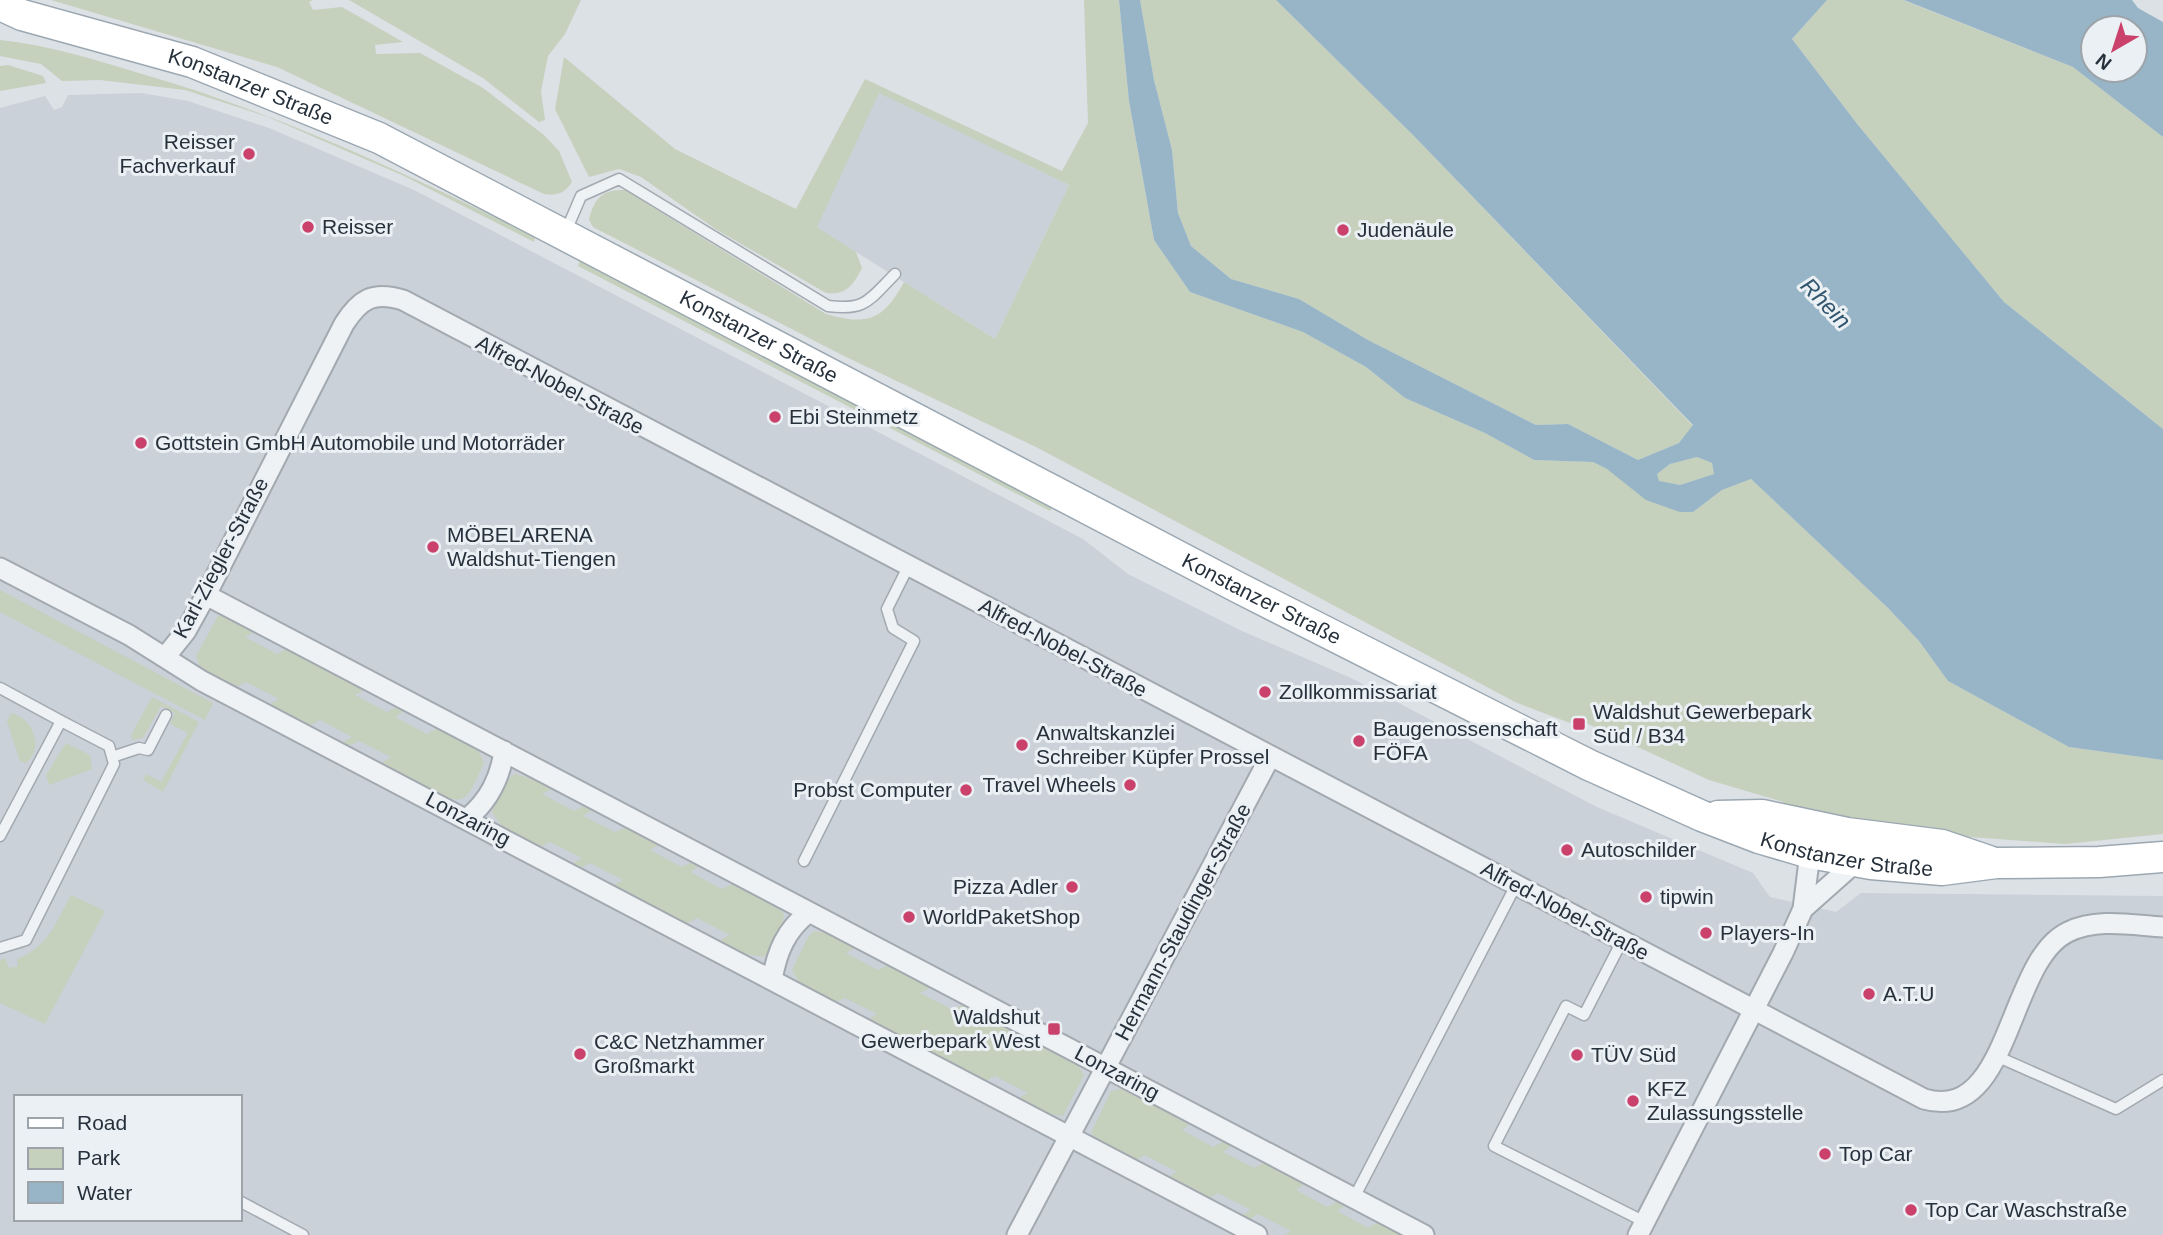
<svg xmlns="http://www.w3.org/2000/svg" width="2163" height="1235" font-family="Arial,sans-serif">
<rect width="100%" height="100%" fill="#dce1e6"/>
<path fill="#cad1d8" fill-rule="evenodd" d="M 879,92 L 1069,185 L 995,339 L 816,227 Z
M 141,93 L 188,101 L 269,128 L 414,190 L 1083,539 L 1128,574 L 1242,631 L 1351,678 L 1597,807 L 1753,873 L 1770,897 L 1836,912 L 1861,893 L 2163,896 L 2163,1235 L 0,1235 L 0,108 L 45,96 L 54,110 L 62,107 L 68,95 ZM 16,1097 L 240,1097 L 240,1219 L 16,1219 Z"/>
<path fill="#c5d0bd" d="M 51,0 L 313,0 L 309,2 L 313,10 L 342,7 L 403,42 L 375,45 L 376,54 L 420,53 L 483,88 L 544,135 L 559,151 L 572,182 C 565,193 557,196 544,194 L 277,67 Z
M 349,0 L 581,0 L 565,34 L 548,56 L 541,91 L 545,120 L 539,122 L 483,78 Z
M 1084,0 L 1119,0 L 1129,101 L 1154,240 L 1190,292 L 1303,332 L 1366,367 L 1405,398 L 1485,433 L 1534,460 L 1593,462 L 1693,512 L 1722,490 L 1751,479 L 1888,608 L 1919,641 L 1948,681 L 2069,747 L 2163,760 L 2163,834 L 2065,844 L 1917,833 L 1787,808 L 1783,802 L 1709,780 L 1573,717 L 1570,723 L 1515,702 L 1038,448 L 844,356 L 593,227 L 589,220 C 594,198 603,189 625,190 L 826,314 C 867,326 884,320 904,282 L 995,339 L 1069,185 L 879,93 L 817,227 L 856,252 L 862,268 C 854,284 846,296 826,293 L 717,230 L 641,177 L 619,169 L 589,177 L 555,109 L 564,57 L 675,149 L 796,209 L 865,79 L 1062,171 L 1088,123 Z
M 1140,0 L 1276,0 L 1413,135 L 1693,426 L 1679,443 L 1638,460 L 1568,424 L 1536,425 L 1368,340 L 1299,299 L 1231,279 L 1191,246 L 1178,213 L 1172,150 L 1154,80 Z
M 1827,0 L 1903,0 L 2073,67 L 2163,137 L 2163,429 L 2004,302 L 1858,125 L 1792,39 Z
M 0,40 C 48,45 93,59 139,73 C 278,113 406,173 535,237 L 534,242 L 404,176 L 268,117 L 185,90 L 100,80 L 62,81 L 41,64 L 0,56 Z
M 8,65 L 43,76 L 46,83 L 0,91 L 0,66 Z
M 580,261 L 1052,508 L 1050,511 L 578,266 Z
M 1697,457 L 1712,463 L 1714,474 L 1680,485 L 1659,482 L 1657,474 L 1670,464 Z
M 0,590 L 213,703 L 205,720 L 0,612 Z
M 228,613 L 259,629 L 245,637 L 277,654 L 292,646 L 369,687 L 355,695 L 387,712 L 402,704 L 409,708 L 395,717 L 427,734 L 442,726 C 458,734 479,745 484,763 C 479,773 473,790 465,797 C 451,809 391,773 377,766 L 391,757 L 359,741 L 344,748 L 338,745 L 352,737 L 320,720 L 304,728 L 265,707 L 279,699 L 246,682 L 231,690 L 200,668 L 196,656 L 218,616 Z
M 152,697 L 199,722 L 163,792 L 143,780 L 146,774 L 161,782 L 188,733 L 170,724 L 175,713 L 161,706 L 143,738 L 132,740 L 131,735 Z
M 11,713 C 33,718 45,748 26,763 L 20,761 L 7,721 Z
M 66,743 L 90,755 L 92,769 L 49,785 L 46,775 Z
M 515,774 L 557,786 L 542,794 L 574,811 L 590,803 L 597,807 L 583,816 L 615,832 L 631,825 L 664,842 L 650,850 L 682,867 L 698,859 L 704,863 L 690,872 L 722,889 L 738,881 L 767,897 L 784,914 L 783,922 L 765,957 L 738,953 L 715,943 L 730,935 L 697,918 L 682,926 L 608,888 L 623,880 L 590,863 L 575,871 L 568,867 L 582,858 L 550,842 L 535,849 C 518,839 500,829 492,811 L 508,779 Z
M 71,895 L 105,911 L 45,1024 L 0,1003 L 0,960 L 5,958 L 9,968 L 18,966 L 17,959 C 49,946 55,924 71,895 Z
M 814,931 L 843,936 L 860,945 L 846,953 L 878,970 L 894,962 L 935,985 L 920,993 L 953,1010 L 968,1002 L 1076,1063 L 1084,1075 L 1063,1116 L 1039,1112 L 1013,1101 L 1028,1093 L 995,1076 L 980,1084 L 862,1023 L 877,1014 L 845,998 L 829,1005 C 813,995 800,987 792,970 L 808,937 Z
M 1126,1088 L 1194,1121 L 1182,1130 L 1213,1147 L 1229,1139 L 1235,1143 L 1223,1152 L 1254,1168 L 1269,1161 L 1308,1181 L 1296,1190 L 1327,1207 L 1343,1199 L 1349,1202 L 1337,1211 L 1368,1228 L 1383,1220 L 1412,1235 L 1285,1235 L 1291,1231 L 1258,1214 L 1245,1222 L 1237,1218 L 1251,1210 L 1218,1193 L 1205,1201 L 1163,1180 L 1177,1172 L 1145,1155 L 1130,1163 L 1099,1142 L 1091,1133 L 1111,1091 Z"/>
<path fill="#97b5c6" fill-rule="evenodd" d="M 1119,0 L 1140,0 L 1154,80 L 1172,150 L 1178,213 L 1191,246 L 1231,279 L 1299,299 L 1368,340 L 1536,425 L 1568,424 L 1638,460 L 1679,443 L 1693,425 L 1413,135 L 1276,0 L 1827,0 L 1792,39 L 1858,125 L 2004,302 L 2163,429 L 2163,760 L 2069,747 L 1948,681 L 1919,641 L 1888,608 L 1751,479 L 1722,490 L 1693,512 L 1680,512 L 1646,500 L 1607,469 L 1593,462 L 1534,460 L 1485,433 L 1405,398 L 1366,367 L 1303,332 L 1190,292 L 1154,240 L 1129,101 ZM 1697,457 L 1712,463 L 1714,474 L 1680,485 L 1659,481 L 1657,474 L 1670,464 Z
M 1904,0 L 2132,0 L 2138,8 L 2163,22 L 2163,137 L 2073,67 ZM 2093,28 L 2135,28 L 2135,70 L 2093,70 Z"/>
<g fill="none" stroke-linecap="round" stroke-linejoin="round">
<defs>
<path id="service" d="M 566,231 L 581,196 L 619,179 L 828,306 C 866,311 869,300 895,274
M 0,688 L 61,721 L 0,836
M 112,757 L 139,748 L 148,750 L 166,715
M 804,861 L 914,641 L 893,628 L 887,609 L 908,567
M 1622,941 L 1584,1015 L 1566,1006 L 1494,1146 L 1645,1222
M 0,948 L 26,940 L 114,764 L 109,746 L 61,721
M 1996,1056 L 2116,1109 L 2163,1080
M 1354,1198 L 1516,885
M 241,1202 L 303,1235"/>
<path id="minor" d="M 0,568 L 129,635 L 202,681 L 1257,1235
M 206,595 L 1424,1235
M 166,656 L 186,631 L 206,595 L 344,324 C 360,299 373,291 403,300 L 1924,1099 C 2011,1124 2007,961 2068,932 C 2097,918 2131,925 2163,927
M 468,818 C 489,800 500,779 504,751
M 1803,909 L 1857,861
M 772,980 C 777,951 786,930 809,912
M 1017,1235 L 1270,757
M 1638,1235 L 1783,953 L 1803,909 L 1810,853 L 1820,848"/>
<g id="primary">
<path id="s1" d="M 0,5 L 22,15 L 192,62 L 379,138 L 1239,588 L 1589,765 L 1702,816 L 1759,838 L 1810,853 L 1871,864 L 1942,870 L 1996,863 L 2099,862 L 2163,857"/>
<path d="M 1718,816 L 1762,815 L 1847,833 L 1942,845 L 1989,861"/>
</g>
</defs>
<use href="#service" stroke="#a2a9b0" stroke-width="13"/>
<use href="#minor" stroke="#a2a9b0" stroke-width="23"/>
<use href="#primary" stroke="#9ca8b1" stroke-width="33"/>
<use href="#service" stroke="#eff2f4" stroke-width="10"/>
<use href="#minor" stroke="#eff2f4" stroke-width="19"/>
<use href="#primary" stroke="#fff" stroke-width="30"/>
</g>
<g fill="#ca426b" stroke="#ebf0f4" stroke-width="2.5">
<circle cx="249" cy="154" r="7"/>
<circle cx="308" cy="227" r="7"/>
<circle cx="1343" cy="230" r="7"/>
<circle cx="775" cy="417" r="7"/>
<circle cx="141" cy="443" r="7"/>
<circle cx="433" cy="547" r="7"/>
<circle cx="1265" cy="692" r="7"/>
<rect x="1572" y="717" width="14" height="14" rx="3.5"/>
<circle cx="1359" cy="741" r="7"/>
<circle cx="1022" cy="745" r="7"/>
<circle cx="1130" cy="785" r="7"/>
<circle cx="966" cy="790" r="7"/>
<circle cx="1567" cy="850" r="7"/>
<circle cx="1072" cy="887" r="7"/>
<circle cx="1646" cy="897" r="7"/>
<circle cx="909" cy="917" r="7"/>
<circle cx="1706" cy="933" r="7"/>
<circle cx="1869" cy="994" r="7"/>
<rect x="1047" y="1022" width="14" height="14" rx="3.5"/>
<circle cx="580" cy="1054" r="7"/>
<circle cx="1577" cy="1055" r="7"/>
<circle cx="1633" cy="1101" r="7"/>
<circle cx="1825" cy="1154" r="7"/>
<circle cx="1911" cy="1210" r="7"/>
</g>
<g text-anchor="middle" stroke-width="6" stroke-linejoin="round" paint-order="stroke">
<g font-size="21" fill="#26313c" stroke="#ebf0f4">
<text dy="7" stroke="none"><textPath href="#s1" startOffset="264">Konstanzer Straße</textPath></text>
<text dy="7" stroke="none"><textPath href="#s1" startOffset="831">Konstanzer Straße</textPath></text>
<text transform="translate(560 385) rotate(28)" y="7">Alfred-Nobel-Straße</text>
<text transform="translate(221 558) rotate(-62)" y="7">Karl-Ziegler-Straße</text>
<text dy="7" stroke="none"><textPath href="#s1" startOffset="1398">Konstanzer Straße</textPath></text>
<text transform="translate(1063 648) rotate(28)" y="7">Alfred-Nobel-Straße</text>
<text transform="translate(468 819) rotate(28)" y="7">Lonzaring</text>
<text dy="7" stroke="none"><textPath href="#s1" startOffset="2040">Konstanzer Straße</textPath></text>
<text transform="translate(1565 911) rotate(28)" y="7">Alfred-Nobel-Straße</text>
<text transform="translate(1183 922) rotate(-62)" y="7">Hermann-Staudinger-Straße</text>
<text transform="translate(1117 1073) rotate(28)" y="7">Lonzaring</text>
</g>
<g font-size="21" fill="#26313c" stroke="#ebf0f4" text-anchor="start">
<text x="235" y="149" text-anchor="end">Reisser<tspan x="235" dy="24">Fachverkauf</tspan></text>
<text x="322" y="234">Reisser</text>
<text x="1357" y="237">Judenäule</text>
<text x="789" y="424">Ebi Steinmetz</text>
<text x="155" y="450">Gottstein GmbH Automobile und Motorräder</text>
<text x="447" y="542">MÖBELARENA<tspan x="447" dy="24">Waldshut-Tiengen</tspan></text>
<text x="1279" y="699">Zollkommissariat</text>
<text x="1593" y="719">Waldshut Gewerbepark<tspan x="1593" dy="24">Süd / B34</tspan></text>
<text x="1373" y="736">Baugenossenschaft<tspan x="1373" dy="24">FÖFA</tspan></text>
<text x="1036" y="740">Anwaltskanzlei<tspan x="1036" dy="24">Schreiber Küpfer Prossel</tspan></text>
<text x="1116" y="792" text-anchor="end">Travel Wheels</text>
<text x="952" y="797" text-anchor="end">Probst Computer</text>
<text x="1581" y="857">Autoschilder</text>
<text x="1058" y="894" text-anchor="end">Pizza Adler</text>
<text x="1660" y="904">tipwin</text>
<text x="923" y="924">WorldPaketShop</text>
<text x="1720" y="940">Players-In</text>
<text x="1883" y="1001">A.T.U</text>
<text x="1040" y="1024" text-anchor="end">Waldshut<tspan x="1040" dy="24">Gewerbepark West</tspan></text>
<text x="594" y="1049">C&amp;C Netzhammer<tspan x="594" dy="24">Großmarkt</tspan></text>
<text x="1591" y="1062">TÜV Süd</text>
<text x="1647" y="1096">KFZ<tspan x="1647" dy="24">Zulassungsstelle</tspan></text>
<text x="1839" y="1161">Top Car</text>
<text x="1925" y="1217">Top Car Waschstraße</text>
</g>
<g font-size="23" font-style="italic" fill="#32566e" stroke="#ebf0f4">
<text transform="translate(1826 303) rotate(46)" y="8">Rhein</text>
</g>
</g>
<rect x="14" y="1095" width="228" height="126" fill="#ebf0f4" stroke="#9ca4aa" stroke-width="2"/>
<rect x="28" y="1118" width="35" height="10" fill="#ffffff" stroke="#9ca4aa" stroke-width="2"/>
<text x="77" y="1130" font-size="21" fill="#26313c">Road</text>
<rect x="28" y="1148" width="35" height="21" fill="#c5d0bd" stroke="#9ca4aa" stroke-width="2"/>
<text x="77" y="1165" font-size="21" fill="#26313c">Park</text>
<rect x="28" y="1182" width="35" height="21" fill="#97b5c6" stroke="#9ca4aa" stroke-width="2"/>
<text x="77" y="1200" font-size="21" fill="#26313c">Water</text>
<g transform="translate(2114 49) rotate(219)"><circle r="33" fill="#ebf0f4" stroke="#9ca4aa" stroke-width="2"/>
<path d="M0-5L12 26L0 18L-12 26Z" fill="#ca426b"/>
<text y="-10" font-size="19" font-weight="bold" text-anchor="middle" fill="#26313c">N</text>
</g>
</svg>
